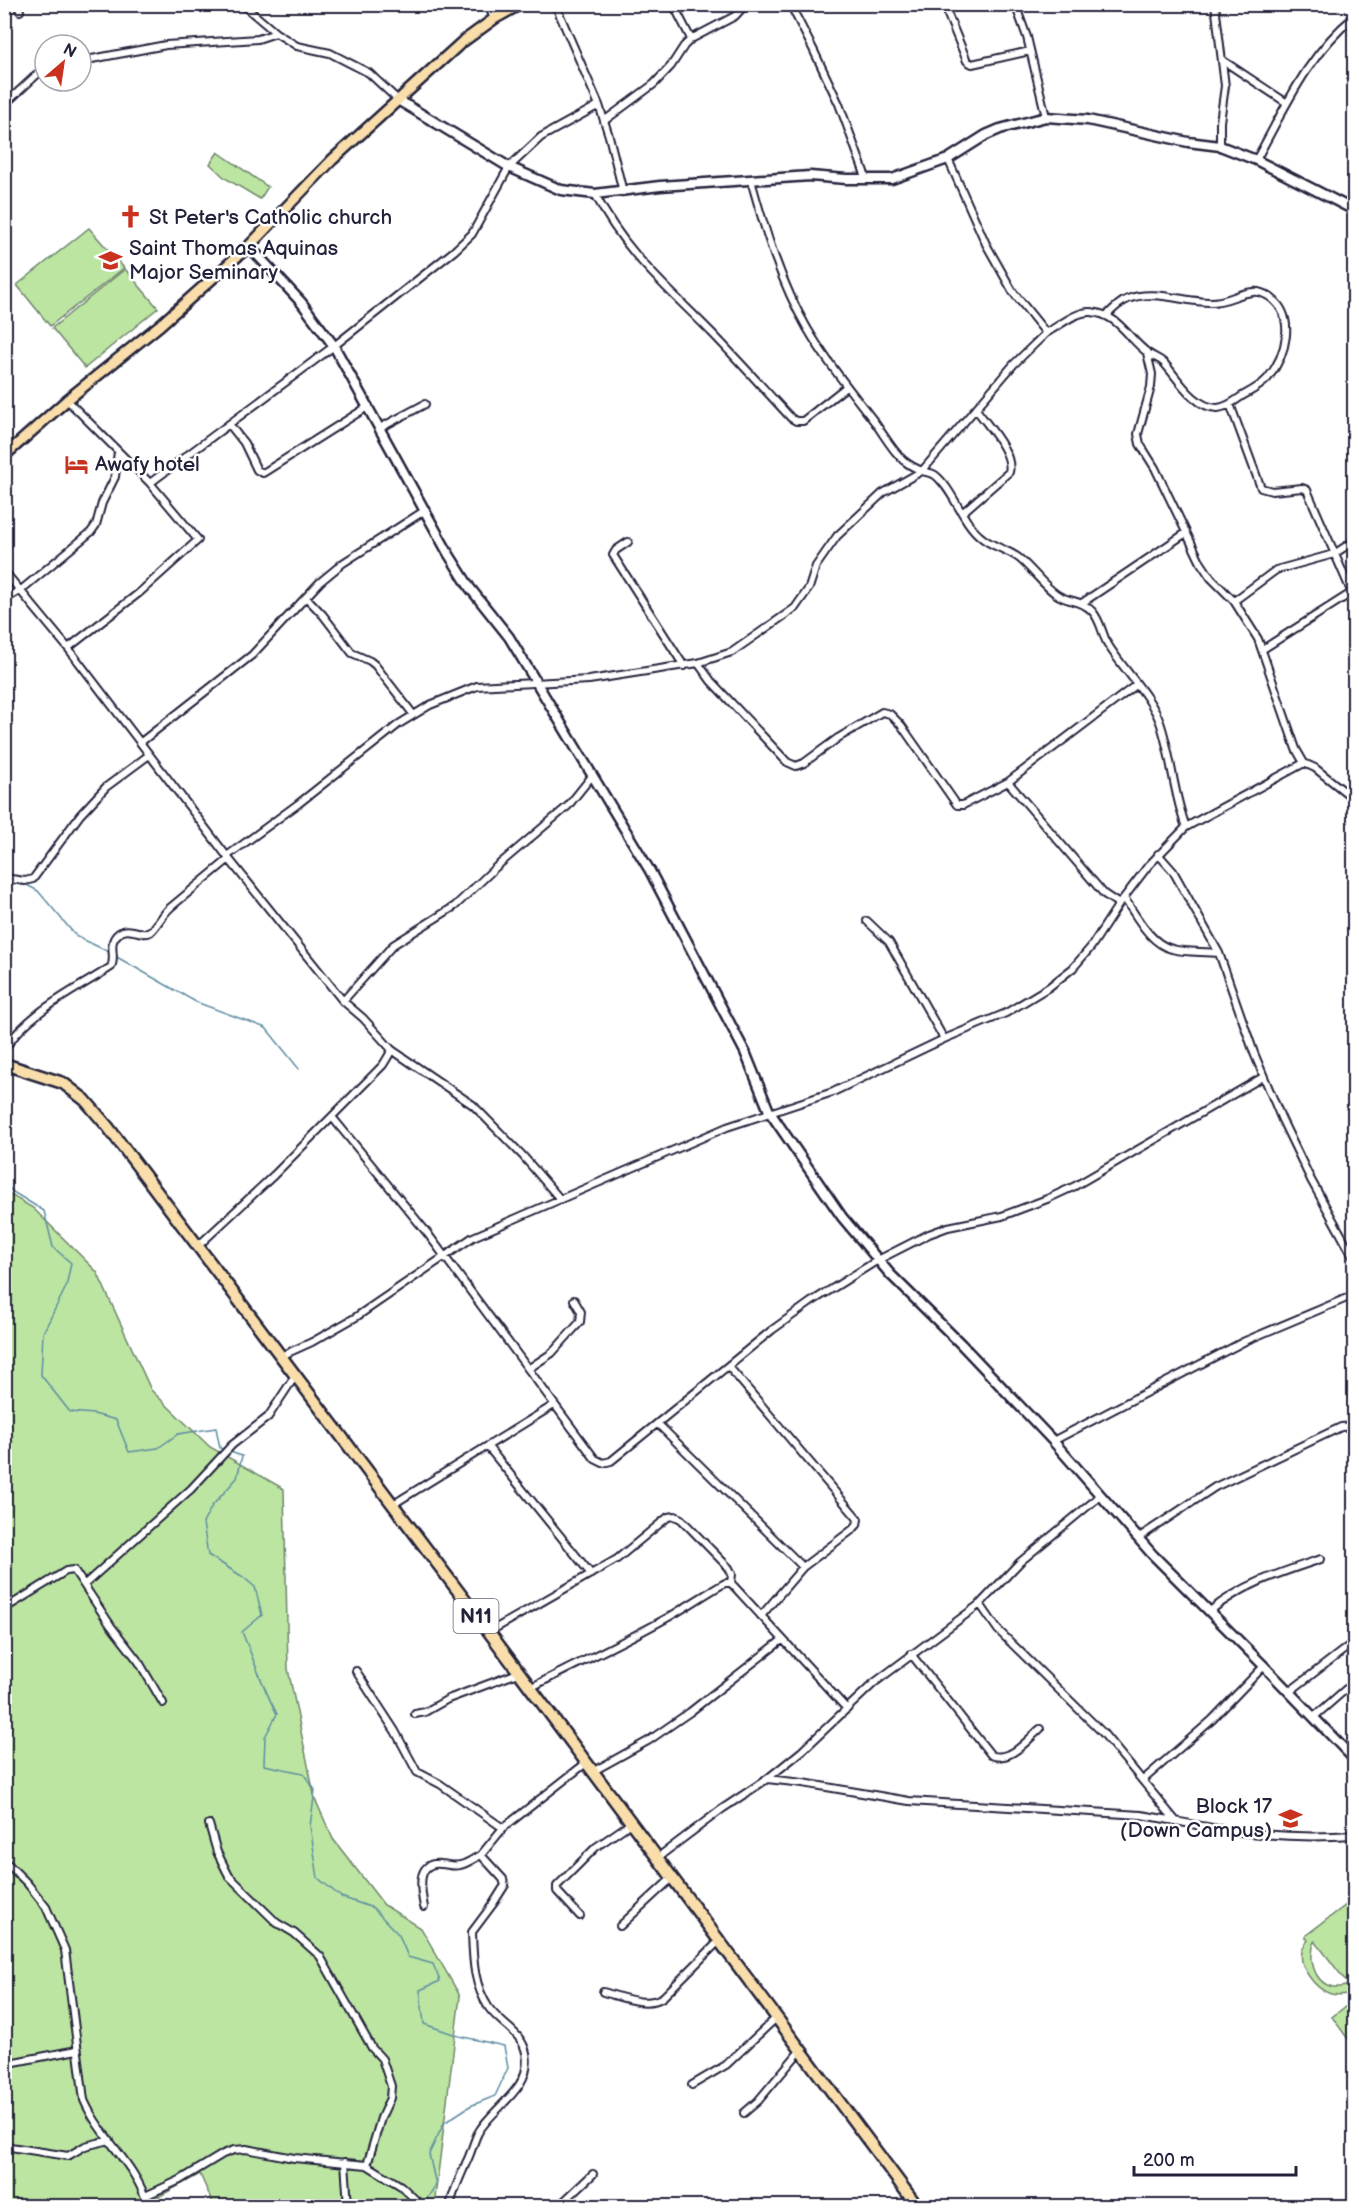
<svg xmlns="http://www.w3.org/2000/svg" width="1359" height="2211" font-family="'Balsamiq Sans',sans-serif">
<rect width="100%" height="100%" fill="#fff"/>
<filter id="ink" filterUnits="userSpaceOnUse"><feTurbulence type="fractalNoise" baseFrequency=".0167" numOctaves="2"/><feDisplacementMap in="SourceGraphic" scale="12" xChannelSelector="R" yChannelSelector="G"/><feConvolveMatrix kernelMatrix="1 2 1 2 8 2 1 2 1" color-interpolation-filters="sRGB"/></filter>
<g filter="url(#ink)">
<path fill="#bce5a1" stroke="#6f846e" stroke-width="1.5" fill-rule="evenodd" d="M 218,152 L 268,187 L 260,199 L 225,178 L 210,164 Z
M 89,228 L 124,268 L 50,326 L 17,285 Z
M 125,269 L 158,308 L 85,368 L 52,328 Z
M 4,1191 L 33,1208 L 97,1272 L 151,1390 L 210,1447 L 284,1489 L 288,1669 L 315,1799 L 333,1839 L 384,1905 L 421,1928 L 460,1996 L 434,2206 L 214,2206 L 200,2174 L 142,2206 L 5,2206 Z
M 1354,1899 L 1354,1993 C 1347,1994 1338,1996 1331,1994 C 1315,1989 1296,1965 1303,1948 C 1304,1945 1306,1943 1308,1940 L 1305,1936 ZM 1315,1941 L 1348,1984 L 1348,1985 C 1320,1996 1305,1964 1315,1941 Z
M 1354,2000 L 1354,2034 L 1348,2039 L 1332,2017 Z"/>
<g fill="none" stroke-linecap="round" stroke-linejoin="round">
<path stroke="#5d8ca1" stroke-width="1.5" d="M 25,884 L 38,891 L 76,936 L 111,953
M 115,956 L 196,1002 L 266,1028 L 299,1069
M 4,1183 L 13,1192 L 44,1211 L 53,1247 L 71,1263 L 66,1287 L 43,1333 L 41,1375 L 70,1412 L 94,1414 L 116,1420 L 129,1452 L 158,1448 L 178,1434 L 216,1428 L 220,1448 L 225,1450
M 230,1452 L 242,1456 L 237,1478 L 212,1506 L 203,1523 L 208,1555 L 243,1577 L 255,1587 L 262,1615 L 242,1632 C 254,1660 263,1688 277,1714 L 265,1737 L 264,1765 L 303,1773 L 315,1790 L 310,1826 L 318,1878 L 341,1897 L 373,1908 L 399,1935 L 408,1957 L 433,1964 L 440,1981 L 420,1990 L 424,2024 L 459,2036 L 504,2046 L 508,2068 L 495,2096 L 470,2106 L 444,2123 L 429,2154 L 436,2185 L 424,2203"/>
<defs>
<path id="street" d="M 17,4 L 20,11
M 242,4 L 276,33 L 297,46 L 330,53 L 369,73 L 398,100
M 488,4 L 494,19
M 555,4 L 599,105 L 609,136 L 623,192
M 673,4 L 691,39
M 790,4 L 813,49 L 839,104 L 867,180
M 1015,4 L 1027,37 L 1046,117
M 1215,4 L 1225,86 L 1220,122 L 1220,146
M 948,15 L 967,61 L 972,64 L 1030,51
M 1222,60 L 1287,103
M 81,61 L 166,45 L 258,39 L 276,33
M 4,105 L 45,67
M 604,121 L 654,84 L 671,66 L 684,46 L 691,39 L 735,16 L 746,4
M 1256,160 C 1284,110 1308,54 1354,17
M 751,180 C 765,231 781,283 807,328 C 826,361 850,390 873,420 C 883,433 891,449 903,460 C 908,464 916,469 923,471 C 927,473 931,472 935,475 C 953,489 962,522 981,537 C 992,547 1008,549 1020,559 C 1033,570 1042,584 1056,594 C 1067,602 1082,600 1092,611 C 1100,619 1102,633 1107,643 C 1123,670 1149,693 1160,722 C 1172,757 1173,793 1186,827
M 595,194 C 625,253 668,288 713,334 C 739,361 765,390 791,418 L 796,421 L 803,421 L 846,387
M 1046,333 C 1059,326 1076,311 1091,312 C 1119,314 1128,339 1148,353 C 1153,357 1159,358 1164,363 C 1177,377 1195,409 1218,408 C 1227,407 1235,401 1242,396 C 1251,391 1261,386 1268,378 C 1286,355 1297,317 1270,297 C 1265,294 1259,291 1253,292 C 1238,293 1226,303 1209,302 C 1185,302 1152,289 1128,299 C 1120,302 1113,309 1107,315
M 1147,353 L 1152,374 L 1151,387 L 1138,434 L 1140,444 L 1155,468 L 1201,563 L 1211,578 L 1234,601 L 1258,639 L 1296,749 L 1304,763 L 1315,768 L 1354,799
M 67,400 L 150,483 L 198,540 L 139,593 L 68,648
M 1230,404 L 1261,488 L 1272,491 L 1302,488 L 1307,490 L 1351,591 L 1348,595 L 1263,649
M 229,424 L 244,443 L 257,470 L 263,473 L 369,406
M 380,428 L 425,404
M 150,483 L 334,346 L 454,251 L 472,234 L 509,167 L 541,137 L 599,105
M 962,513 L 1009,472 C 1014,453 987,425 976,409
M 628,542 L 616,550 L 613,555 L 684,666
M 4,571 L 68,648 L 229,859 L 343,1001 L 363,1018 L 392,1050 L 473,1105 L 523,1156 L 560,1199
M 306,597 L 323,615 L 352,653 L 370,661 L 375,665 L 413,714
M 4,600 L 21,590 L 91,532 L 96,525 L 102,503 L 115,477 L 118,451
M 1234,601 L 1276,570 L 1334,554 L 1354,541
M 1082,603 L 1186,533
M 698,663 L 732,652 L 795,608 L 809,588 L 816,566 L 837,536 L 883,493 L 922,471 L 1014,364 L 1046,333 L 1013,292 L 986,244 L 948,159
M 141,742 L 252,655 L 320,582 L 343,563 L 424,511
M 1008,782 L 1136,685
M 1158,854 L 1173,871 L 1219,953 L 1254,1053 L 1282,1120 L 1311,1180 L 1354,1258
M 227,856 L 298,804 L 399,724 L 430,705 L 477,686 L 589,680 L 698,663 L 711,681 L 787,762 L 796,766 L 804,763 L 838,738 L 882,712 L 890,714 L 901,725 L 957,805 L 963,805 L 1008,782 L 1104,894 L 1119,904
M 4,878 L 25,881 L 33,879 L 80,815 L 106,787 L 149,755
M 1124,898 C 1136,915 1150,944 1172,949 C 1186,953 1204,951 1219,953
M 867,921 L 889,942 L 944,1039
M 343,1001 L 393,945 L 455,906 L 496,867 L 568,806 L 592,776
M 4,1050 C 29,1011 73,992 111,967 C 117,956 106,943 119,933 C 129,925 143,937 150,932 C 156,928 163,913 171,907 C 190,891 210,875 229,859
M 332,1117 L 428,1234 L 595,1459 L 603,1463 L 611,1461 L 772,1330 L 811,1302 L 878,1260 L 929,1234 L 948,1227 L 1002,1216 L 1047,1199 L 1075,1186 L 1263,1077
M 198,1246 L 274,1175 L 383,1065 L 392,1050
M 281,1356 L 312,1342 L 356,1317 L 473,1237 L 727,1127 L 833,1092 L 944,1039 L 1006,1013 L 1049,987 L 1073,968 L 1091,947 L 1119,904 L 1148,866 L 1186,827 L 1304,763
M 729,1367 L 858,1519 L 857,1525 L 852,1530 L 803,1567 L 761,1616
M 528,1369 L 552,1353 L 580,1322 L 581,1312 L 574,1300
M 658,1424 L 803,1567
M 1053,1441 L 1245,1341 L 1354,1295
M 488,1447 L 591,1574
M 392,1505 L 554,1405
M 1138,1538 L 1215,1487 L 1341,1427 L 1354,1426
M 731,1583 L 847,1709
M 85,1584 L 191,1489 L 232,1445 L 268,1417 L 295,1376
M 980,1604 L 998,1630 L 1103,1733 L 1175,1820
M 4,1609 L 66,1571 L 74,1570 L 111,1626 L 139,1662 L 163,1703
M 1210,1611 C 1243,1584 1282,1572 1321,1559
M 489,1632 L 617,1559 L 668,1517 L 675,1516 L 681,1519 L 729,1568 L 732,1574 L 731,1583
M 911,1654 L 991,1755 C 1010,1763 1027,1740 1040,1729
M 356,1671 L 395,1731 L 417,1772 L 440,1784 L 503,1828 L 586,1763
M 530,1688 C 578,1663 627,1641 674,1614 C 691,1604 707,1593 725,1583 L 731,1583
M 1289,1692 L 1354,1642
M 415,1714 L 425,1712 L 448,1699 L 518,1673
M 1314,1717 L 1346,1689
M 592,1772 L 648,1741 L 690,1712 L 782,1640
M 767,1779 L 803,1783 L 909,1801 L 1141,1815 C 1168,1819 1193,1825 1219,1829 C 1263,1836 1311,1838 1354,1835
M 1143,1780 L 1212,1720 L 1264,1666
M 209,1824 L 217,1852 L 229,1876 L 277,1923 L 294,1933 L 320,1956 L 372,2048 L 382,2059 L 391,2086 L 390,2098 L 381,2118 L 367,2165
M 657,1858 L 722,1809 L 767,1779 L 802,1751 L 874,1683 L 980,1604 L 1020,1562 L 1100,1496
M 4,1860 L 27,1883 L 46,1907 L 65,1950 L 84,2100 C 100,2138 137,2165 148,2206
M 424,1907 C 421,1891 415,1861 441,1864 C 447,1864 453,1867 460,1865 C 467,1864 474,1858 481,1855
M 580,1916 L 557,1891 L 557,1886 L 596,1847 L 631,1823
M 620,1926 L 672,1878
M 603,1992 C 622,1997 646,2008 663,1997 L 719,1941
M 4,2064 L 77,2050
M 692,2085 L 726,2065 L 775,2019
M 744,2113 L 758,2101 L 800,2051
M 4,2146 L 68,2156 L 85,2146 L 110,2140
M 345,2162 L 348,2206
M 145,2196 L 180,2180 L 223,2154 L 234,2150 L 246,2149 L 294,2158 L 367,2165 L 401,2186 L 422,2206
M 450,2206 C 453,2191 460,2178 466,2163 C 471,2154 473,2143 478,2133 C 492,2107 533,2089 526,2053 C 522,2032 500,2024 489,2008 C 473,1984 473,1959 472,1932 L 493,1904 L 505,1885 L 503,1879 L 481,1855 L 503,1828
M 559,2206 L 593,2174"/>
<path id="secondary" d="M 398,100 L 509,167 L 561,190 L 595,194 L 660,186 L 810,176 L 846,179 L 892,179 L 948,159 L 986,135 L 1000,129 L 1046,117 L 1088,120 L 1188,142 L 1220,146 L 1256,160 L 1354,210
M 249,246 L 301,302 L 334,346 L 448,553 L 470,588 L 509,637 L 650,871 L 745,1052 L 769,1111 L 842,1217 L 890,1274 L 961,1344 L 1053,1441 L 1152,1554 L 1264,1666 L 1354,1759"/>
<path id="primary" d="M 4,456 L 67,400 L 160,325 L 249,246 L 332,160 L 461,43 L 494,19 L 521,4"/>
<path id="highway" d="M 4,1064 L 63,1083 L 85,1100 L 108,1127 L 489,1632 L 917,2206"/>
</defs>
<use href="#street" stroke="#22223b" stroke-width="10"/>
<use href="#secondary" stroke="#22223b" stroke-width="13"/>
<use href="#primary" stroke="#22223b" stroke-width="14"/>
<use href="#highway" stroke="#22223b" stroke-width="15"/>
<use href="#street" stroke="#fff" stroke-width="6"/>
<use href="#secondary" stroke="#fff" stroke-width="8"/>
<use href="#primary" stroke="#f9deab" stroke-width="9"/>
<use href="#highway" stroke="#f9deab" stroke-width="10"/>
</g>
</g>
<defs>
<symbol id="church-bare" viewBox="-9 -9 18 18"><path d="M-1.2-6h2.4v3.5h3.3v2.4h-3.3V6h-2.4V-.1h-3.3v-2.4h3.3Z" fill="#c8321e" stroke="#fff" stroke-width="2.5" paint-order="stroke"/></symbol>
<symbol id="university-bare" viewBox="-9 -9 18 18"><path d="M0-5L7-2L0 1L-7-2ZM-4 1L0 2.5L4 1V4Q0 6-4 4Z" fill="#c8321e" stroke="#fff" stroke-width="2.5" paint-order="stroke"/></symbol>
<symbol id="hotel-bare" viewBox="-9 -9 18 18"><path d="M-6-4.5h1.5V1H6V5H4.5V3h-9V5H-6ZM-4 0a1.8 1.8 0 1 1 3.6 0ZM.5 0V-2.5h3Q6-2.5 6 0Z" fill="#c8321e" stroke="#fff" stroke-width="2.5" paint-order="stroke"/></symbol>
</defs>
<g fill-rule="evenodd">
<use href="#church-bare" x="114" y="200" width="33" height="33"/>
<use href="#university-bare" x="94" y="244" width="33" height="33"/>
<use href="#hotel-bare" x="60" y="448" width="33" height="33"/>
<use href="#university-bare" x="1274" y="1802" width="33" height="33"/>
</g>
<g text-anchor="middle" stroke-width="5" stroke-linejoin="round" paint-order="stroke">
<rect fill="#fff" stroke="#646476" stroke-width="1.5" x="453.5" y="1599" width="45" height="34" rx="4.5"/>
<g font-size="20" font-weight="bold" fill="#22223b">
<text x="476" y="1623">N11</text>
</g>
<g font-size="21" fill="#22223b" stroke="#fff" text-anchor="start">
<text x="149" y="224">St Peter's Catholic church</text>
<text x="129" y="255">Saint Thomas Aquinas<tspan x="129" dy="24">Major Seminary</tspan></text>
<text x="95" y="471">Awafy hotel</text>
<text x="1272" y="1813" text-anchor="end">Block 17<tspan x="1272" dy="24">(Down Campus)</tspan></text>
</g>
</g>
<rect width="1359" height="2211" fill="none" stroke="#fff" stroke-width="24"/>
<rect x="12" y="12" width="1335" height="2187" fill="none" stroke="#22223b" stroke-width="2" filter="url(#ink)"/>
<g transform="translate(63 63) rotate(29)"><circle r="28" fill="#ffffff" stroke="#a7a7b1" stroke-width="1.5"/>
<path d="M0-4.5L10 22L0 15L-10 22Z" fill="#c8321e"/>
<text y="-9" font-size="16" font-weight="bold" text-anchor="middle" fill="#22223b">N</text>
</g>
<path d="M1134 2166v9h162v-9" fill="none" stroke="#22223b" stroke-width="3"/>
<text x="1143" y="2166" font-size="18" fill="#22223b" stroke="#ffffff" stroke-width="4.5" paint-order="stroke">200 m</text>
</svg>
